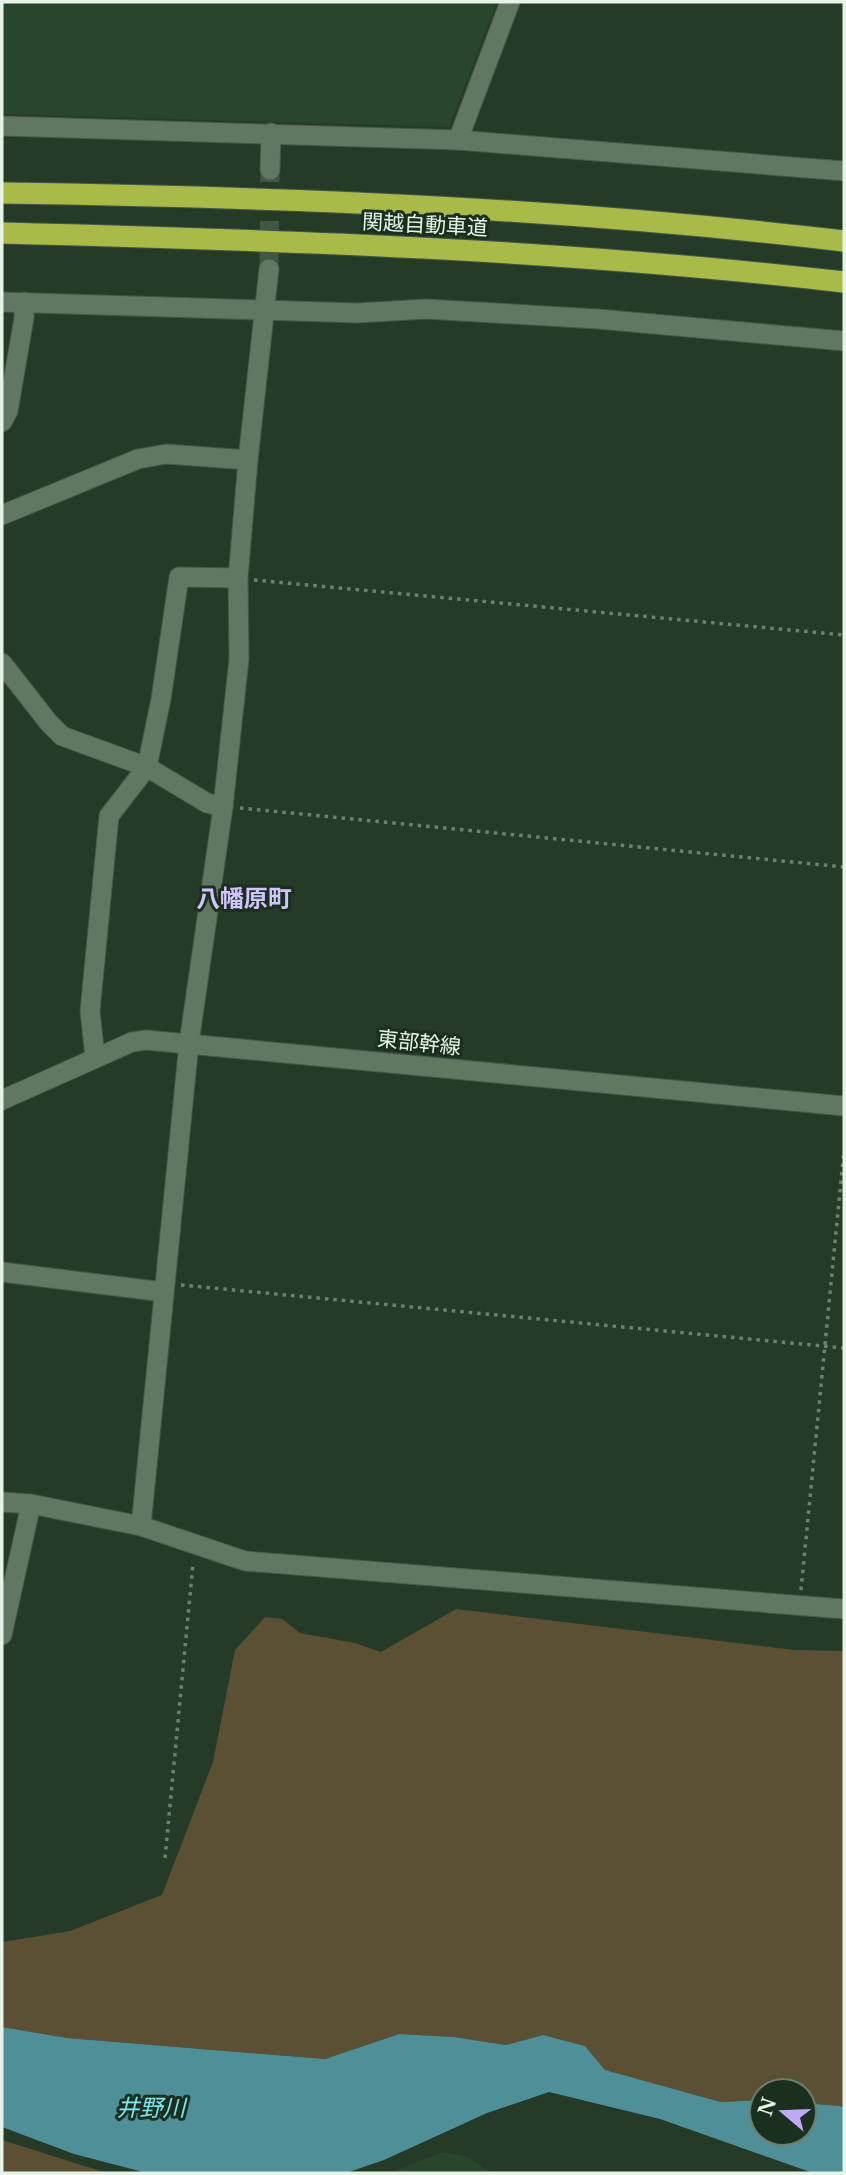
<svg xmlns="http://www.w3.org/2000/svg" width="846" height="2175" font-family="'Libre Baskerville','Noto Sans JP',serif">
<rect width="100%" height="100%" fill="#253a27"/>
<path fill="#2a452d" d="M 2,2 L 497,2 L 449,127 L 2,114 Z
M 442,2152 L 465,2156 L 492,2173 L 390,2173 Z"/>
<path fill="#5c5034" d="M 456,1609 L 794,1650 L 844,1651 L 844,2108 L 840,2106 L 804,2103 L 804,2091 L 762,2091 L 762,2100 L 721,2102 L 605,2070 L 585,2046 L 543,2035 L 506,2045 L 454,2037 L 399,2034 L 325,2059 L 67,2038 L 2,2027 L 2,1942 L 70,1931 L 162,1895 L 213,1762 L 235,1650 L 265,1617 L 282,1619 L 300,1633 L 355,1643 L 381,1652 Z
M 2,2140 L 107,2173 L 2,2173 Z"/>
<path fill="#4e8f98" d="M 2,2027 L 67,2038 L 325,2059 L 399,2034 L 454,2037 L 506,2045 L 543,2035 L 585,2046 L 605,2070 L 721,2102 L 762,2100 L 762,2133 L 804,2133 L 804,2103 L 840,2106 L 844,2108 L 844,2173 L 813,2173 L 660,2119 L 549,2092 L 487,2113 L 384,2160 L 346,2173 L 147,2173 L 74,2154 L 2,2127 Z"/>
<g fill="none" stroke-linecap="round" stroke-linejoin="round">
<path stroke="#425644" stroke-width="19" stroke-dasharray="19 10" stroke-linecap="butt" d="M 269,269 L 270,170"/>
<defs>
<path id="minor" d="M 2,126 L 458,140 L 844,171
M 2,422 L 8,411 L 24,318 L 24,302
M 2,515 L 138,459 L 166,454 L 248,460
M 2,663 L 49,723 L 62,736 L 147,767 L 207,803 L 223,807
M 95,1057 L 90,1011 L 109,816 L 147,767 L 161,699 L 179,577 L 238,578
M 2,1272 L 164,1292
M 2,1502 L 31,1504 L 141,1526 L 245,1561 L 844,1609
M 141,1526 L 189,1043
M 2,1635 L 31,1504"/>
<path id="tertiary" d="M 458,140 L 510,2
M 270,170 L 271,133
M 2,302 L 357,313 L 426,309 L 598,319 L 844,341
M 189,1043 L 223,807 L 239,659 L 238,578 L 248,460 L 269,269
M 2,1100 L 132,1042 L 146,1040 L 844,1106"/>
<path id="motorway" d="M 2,193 C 282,197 565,208 844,241
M 2,233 C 283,240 565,250 844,282"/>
</defs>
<use href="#minor" stroke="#455848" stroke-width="21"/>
<use href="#tertiary" stroke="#455848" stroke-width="21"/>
<use href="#motorway" stroke="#455848" stroke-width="23"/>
<path stroke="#6e806f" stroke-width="3.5" stroke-dasharray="3.5 5" stroke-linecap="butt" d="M 254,580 L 844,635
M 240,808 L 844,867
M 181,1285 L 844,1348
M 801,1590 L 844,1150
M 165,1858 L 193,1564"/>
<use href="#minor" stroke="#607762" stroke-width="19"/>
<use href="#tertiary" stroke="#607762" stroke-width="19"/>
<use href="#motorway" stroke="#a8bb48" stroke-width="21"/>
</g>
<g text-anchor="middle" stroke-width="6" stroke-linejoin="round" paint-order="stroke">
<g font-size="21" fill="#e6f3e7" stroke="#1b2f1e">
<text transform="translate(425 225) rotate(3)" y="7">関越自動車道</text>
<text transform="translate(419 1043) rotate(6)" y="7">東部幹線</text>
</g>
<g font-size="23" font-style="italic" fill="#7ce4f2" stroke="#1b2f1e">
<text x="151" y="2116">井野川</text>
</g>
<g font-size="24" font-weight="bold" fill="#d1c3fc" stroke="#1b2f1e">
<text x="244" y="907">八幡原町</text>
</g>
</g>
<rect width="846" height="2175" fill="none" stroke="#e6f3e7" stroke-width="7"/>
<g transform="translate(783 2112) rotate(289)"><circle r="33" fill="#1b2f1e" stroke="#6c7d6e" stroke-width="2"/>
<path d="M0-5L12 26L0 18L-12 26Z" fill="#bea9f5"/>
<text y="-10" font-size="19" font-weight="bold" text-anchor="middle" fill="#e6f3e7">N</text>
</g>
</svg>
